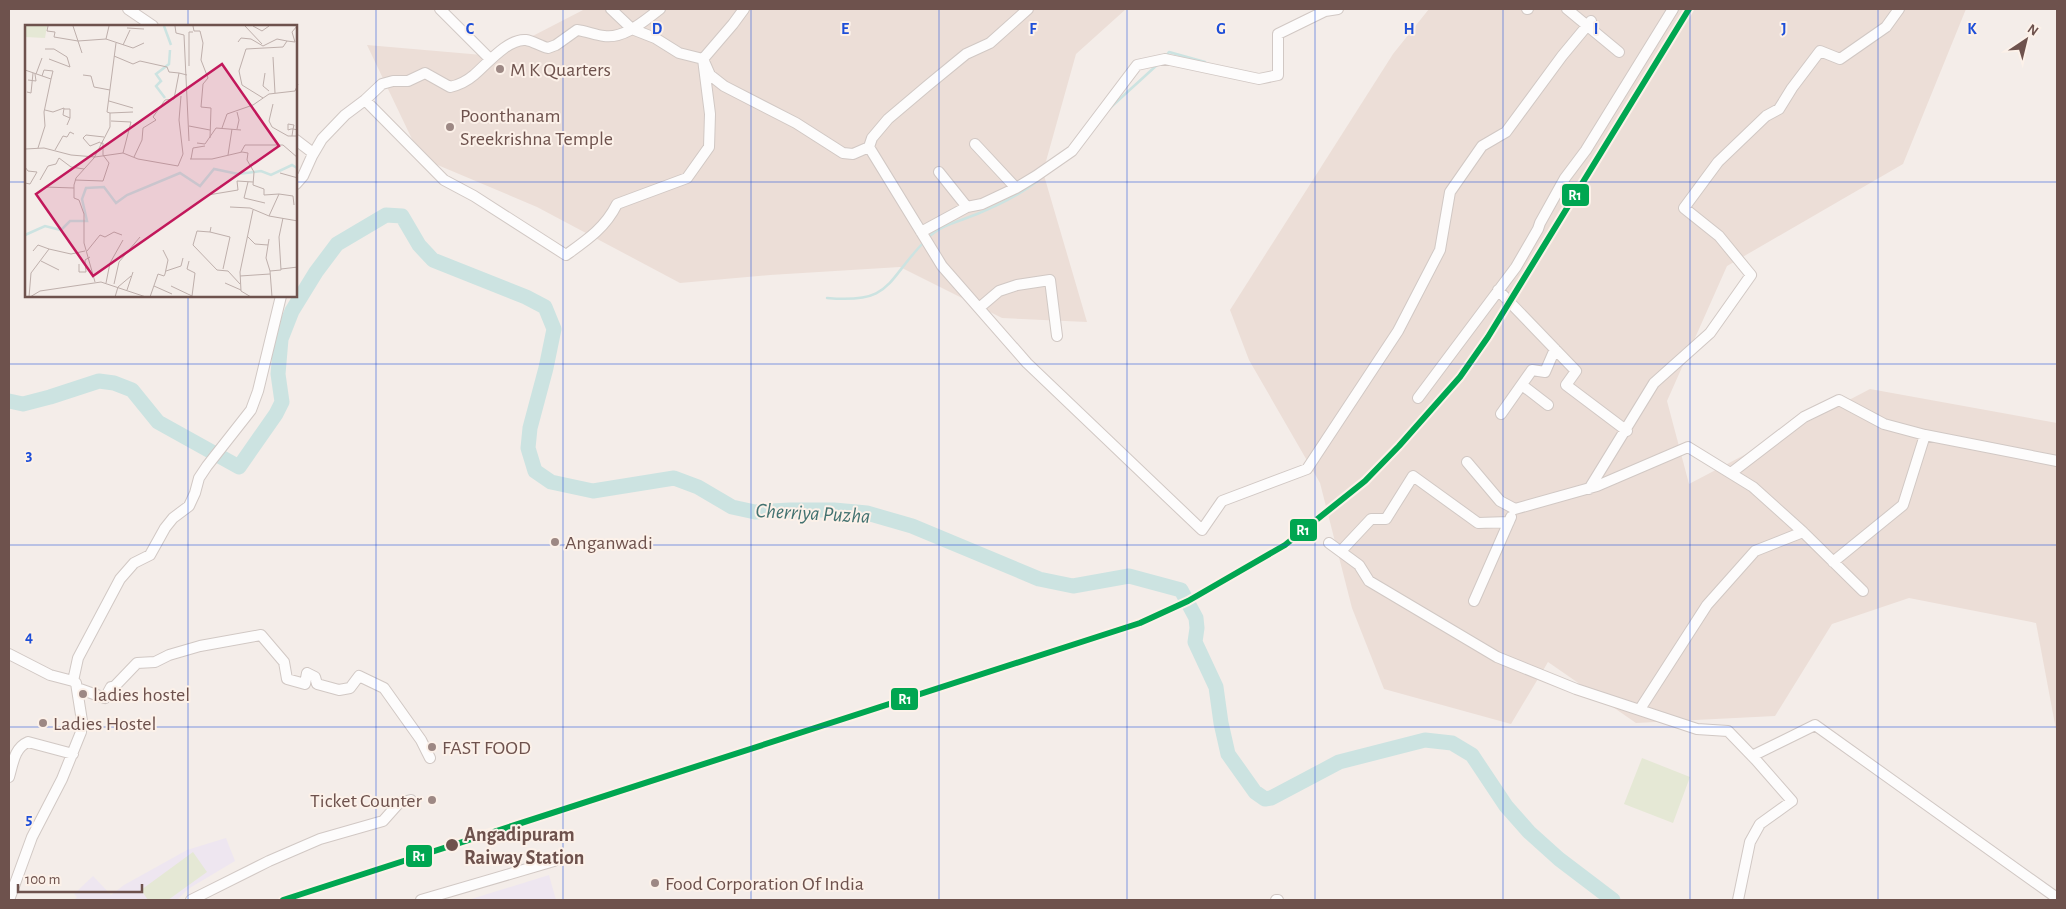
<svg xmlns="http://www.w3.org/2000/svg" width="2066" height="909" font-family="'Alegreya Sans',sans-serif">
<rect width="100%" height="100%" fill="#f4ede9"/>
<path fill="#ecded7" d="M 585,9 L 1126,9 L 1076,54 L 1043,172 L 1087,322 L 1002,318 L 900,267 L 770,275 L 680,283 L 537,207 L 421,158 L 367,45 L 494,56 Z
M 1429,9 L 1966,9 L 1903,164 L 1727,266 L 1667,401 L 1689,484 L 1870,389 L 2057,423 L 2057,735 L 2036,623 L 1909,598 L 1832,624 L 1775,716 L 1636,723 L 1548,662 L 1511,724 L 1384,689 L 1352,608 L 1320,483 L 1249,360 L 1230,310 L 1393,54 Z"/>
<path fill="#eee6f0" d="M 226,838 L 235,861 L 188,889 L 177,900 L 74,900 L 77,897 L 74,894 L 93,876 L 111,895 L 124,885 L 187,850 Z
M 549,875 L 556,900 L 468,900 Z"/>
<path fill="#e5e8d5" d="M 1642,758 L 1690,777 L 1673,823 L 1624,804 Z
M 193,852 L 207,872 L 168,900 L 148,900 L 141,890 Z"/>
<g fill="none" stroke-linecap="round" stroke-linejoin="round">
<path stroke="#cce3e1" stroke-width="2.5" d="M 1166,56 L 1169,52 L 1205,62
M 1111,107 L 1157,65
M 928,238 C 940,225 961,221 977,214 C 999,205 1021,194 1039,180
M 827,298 C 892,304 886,281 924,242"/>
<path stroke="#cce3e1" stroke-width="15" d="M 9,401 L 23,404 L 50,397 L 99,381 L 114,383 L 132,390 L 158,422 L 239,467 L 276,414 L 282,402 L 278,374 L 281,339 L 292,311 L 316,272 L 337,244 L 386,215 L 402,216 L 419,245 L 433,260 L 526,297 L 545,307 L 554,329 L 546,368 L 530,428 L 528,448 L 535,471 L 551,482 L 593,491 L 674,478 L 698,487 L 732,507 L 755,512 L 790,510 L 834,510 L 867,513 L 912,526 L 1039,579 L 1073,586 L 1129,576 L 1181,590 L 1196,618 L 1197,628 L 1195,642 L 1216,687 L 1221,723 L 1228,754 L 1255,792 L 1265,799 L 1271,798 L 1339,762 L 1425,740 L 1452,743 L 1472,755 L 1506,806 L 1529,832 L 1559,859 L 1613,900"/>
<defs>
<path id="minor" d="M 128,9 L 153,26
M 440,9 L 490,59
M 611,9 L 632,29 L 655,38 L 679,53 L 703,59 L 710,75 L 724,86 L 796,123 L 843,153 L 853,154 L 869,147 L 942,266 L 1027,363 L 1202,530 L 1222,501 L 1307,469 L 1398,331 L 1440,250 L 1450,192 L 1482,146 L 1506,132 L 1562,56 L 1591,21
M 1527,9 L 1528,9
M 1567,9 L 1619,52
M 365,100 L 444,180 L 474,196 L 566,255 C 587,240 605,228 617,204 L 687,178 L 709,147 L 710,114 L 703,59 L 733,24 L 744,9
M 296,140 L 313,153
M 975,144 L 1016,188
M 869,147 L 872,138 L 888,119 L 927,86 L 966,54 L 990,43 L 1028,9
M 939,172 L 967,207
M 296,184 L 303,176 L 312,156 L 322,139 L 345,115 L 365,100 L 382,84 L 393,81 L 408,81 L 425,73 L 450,87 C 459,85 467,81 474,75 C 486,65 508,38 526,40 C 533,41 540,46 548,48 L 556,45 L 577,30 C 586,31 595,35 604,36 C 625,39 645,20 660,9
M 921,232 L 967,207 L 982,204 L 1016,188 L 1036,176 L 1072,151 L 1137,65 L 1165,59 L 1259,79 L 1278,75 L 1278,34 L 1325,11 L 1338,9
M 1498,290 L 1576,371 L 1566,385 L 1627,431
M 979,308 L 999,291 L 1017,285 L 1050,280 L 1057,336
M 1522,385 L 1548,405
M 1418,398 L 1516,267 L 1538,229 L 1540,223 L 1565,178 L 1586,150 L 1673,9
M 1501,414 L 1532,370 L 1545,372 L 1555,349
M 1467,462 L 1500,501 L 1515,509 L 1597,486 L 1688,447 L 1753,487 L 1803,532 L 1863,591
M 1731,473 L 1804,417 L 1839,400 L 1884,424 L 1925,435 L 2057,461
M 1589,489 L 1654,383 L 1710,333 L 1751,275 L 1719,236 L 1684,208 L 1718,162 L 1766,116 L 1779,109 L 1792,88 L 1820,51 L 1840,59 L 1886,27 L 1899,9
M 1329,543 L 1359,565 L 1369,581 L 1497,657 L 1576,689 L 1697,729 L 1728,731 L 1756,760 L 1792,801 L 1760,824 L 1750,842 L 1738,900
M 1341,551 L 1371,519 L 1386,519 L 1413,476 L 1478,523 L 1509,522
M 1833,562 L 1903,505 L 1925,435
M 1474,601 L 1511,517
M 9,654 L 50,675 L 73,681
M 77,688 L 105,698 L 111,687 L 114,687 L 137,663 L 155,662 L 169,655 L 200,646 L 261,635 L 284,662 L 287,679 L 305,684 L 307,673 L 315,677 L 317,684 L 339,690 L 350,688 L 359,676 L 384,688 L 421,740 L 430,758
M 1640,709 L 1707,605 L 1755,551 L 1803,532
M 1752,756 L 1815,725 L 2057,898
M 9,777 C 13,764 14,748 28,742 L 73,754
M 9,900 L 32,837 L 62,779 L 81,732 L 82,721 L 76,683 L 73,681 L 78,658 L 120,579 L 134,563 L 150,555 L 165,528 L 173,518 L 189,506 L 195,493 L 199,478 L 207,466 L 251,410 L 258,391 L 281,296
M 191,900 L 269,861 L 320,839 L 383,821 L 399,803 L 411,800
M 421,900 L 554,861
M 1276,900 L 1278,900"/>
</defs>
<use href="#minor" stroke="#d1c8c4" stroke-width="12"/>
<use href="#minor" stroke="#fdfcfc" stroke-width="10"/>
<defs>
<path id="rail-1" d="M 283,900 L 1140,623 L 1188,601 L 1285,545 L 1365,481 L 1399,446 L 1460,377 L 1488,337 L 1689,9"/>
</defs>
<use href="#rail-1" stroke="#fcf1e9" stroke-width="10"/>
<use href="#rail-1" stroke="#00a651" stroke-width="6"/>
</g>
<path fill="none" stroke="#1d4ed8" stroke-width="1" stroke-opacity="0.55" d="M 188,9 L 188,26M 376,9 L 376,900M 563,9 L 563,900M 751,9 L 751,900M 939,9 L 939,900M 1127,9 L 1127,900M 1315,9 L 1315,900M 1503,9 L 1503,900M 1690,9 L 1690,900M 1878,9 L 1878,900M 9,182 L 26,182M 296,182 L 2057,182M 188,296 L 188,900M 9,364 L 2057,364M 9,545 L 2057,545M 9,727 L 2057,727"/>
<g fill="#9d8884" stroke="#fcf1e9" stroke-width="2">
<circle cx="500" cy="69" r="5"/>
<circle cx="450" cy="127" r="5"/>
<circle cx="555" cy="542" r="5"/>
<circle cx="83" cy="694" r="5"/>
<circle cx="43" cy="723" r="5"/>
<circle cx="432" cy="747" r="5"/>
<circle cx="432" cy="800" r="5"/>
<circle cx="655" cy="883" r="5"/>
</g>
<circle fill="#6e524d" stroke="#fcf1e9" stroke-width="2" cx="452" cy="845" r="7"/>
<g text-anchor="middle" stroke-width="4" stroke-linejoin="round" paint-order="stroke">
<g font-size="20" fill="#6e524d" stroke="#fcf1e9" text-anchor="start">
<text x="510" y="76">M K Quarters</text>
<text x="460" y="122">Poonthanam<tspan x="460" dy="23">Sreekrishna Temple</tspan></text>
<text x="565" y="549">Anganwadi</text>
<text x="93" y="701">ladies hostel</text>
<text x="53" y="730">Ladies Hostel</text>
<text x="442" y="754">FAST FOOD</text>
<text x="422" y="807" text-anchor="end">Ticket Counter</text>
<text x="665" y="890">Food Corporation Of India</text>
</g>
<g font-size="20" font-weight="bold" fill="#6e524d" stroke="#fcf1e9" text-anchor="start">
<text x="464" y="841">Angadipuram<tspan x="464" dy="23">Raiway Station</tspan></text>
</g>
<g font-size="21" font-style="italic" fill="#437270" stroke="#fcf1e9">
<text transform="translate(813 513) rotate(3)" y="7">Cherriya Puzha</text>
</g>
</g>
<g transform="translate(25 25)">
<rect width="272" height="272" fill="#f4ede9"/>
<path d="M 0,1 L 22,1 L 20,13 L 0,12 Z" fill="#e5e8d5"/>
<path fill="none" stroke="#cce3e1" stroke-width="2.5" d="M 139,1 L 146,20M 140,73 L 131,61 L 136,56 L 131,49 L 144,39 L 145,25M 0,210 L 20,201 L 36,205 L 45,196 L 62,196 L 57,174 L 61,163 L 79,162 L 91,178 L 102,170 L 155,148 L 175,161 L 189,144 L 213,149 L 236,146 L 246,150 L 267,140 L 272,143"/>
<path fill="none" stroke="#beafab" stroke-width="1" d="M 23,1 L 22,6 L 30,7 L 29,12 L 53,16 L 57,28M 48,1 L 53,16 L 81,14M 84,1 L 81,14 L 108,23 L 119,18M 150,1 L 151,8 L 159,10 L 164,116M 168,1 L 169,6 L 175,6 L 178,18 L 176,35 L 183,53 L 178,59 L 176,82 L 186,83 L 185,113M 220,1 L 237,19M 228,1 L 237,6 L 244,1M 102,3 L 119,4M 262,16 L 270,17 L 267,7 L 272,1M 213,17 L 216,13 L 226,14 L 238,21 L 252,14 L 262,16 L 258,22 L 221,24 L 214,46 L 217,60 L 238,73M 98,20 L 105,5M 20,24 L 29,24 L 42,32 L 45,42 L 24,34M 89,31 L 108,39 L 115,36 L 142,42 L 144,47 L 154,48M 248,32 L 250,68M 164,41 L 164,7 L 168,7M 0,45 L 26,54 L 19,87 L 20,101 L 13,123M 240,48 L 238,61 L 244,66M 11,49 L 17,33M 58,50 L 66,51 L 69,62 L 85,65M 17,51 L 19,45 L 28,46 L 26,54M 3,55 L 11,56 L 10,49M 2,67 L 6,68 L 8,48M 84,76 L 108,83M 248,79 L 244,96 L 247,102 L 263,111 L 273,111M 39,84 L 45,84 L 45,93M 20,85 L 28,87 L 39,83 L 38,90 L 45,93 L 42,100M 85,88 L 108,87M 86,96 L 106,97 L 98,128M 164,101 L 185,105M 197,103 L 202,89 L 228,80 L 244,69 L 270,66 L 273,59M 212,104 L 214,95 L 212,87M 267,111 L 268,104 L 269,100 L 263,99 L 263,105 L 266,104 L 268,104 L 273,105M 75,117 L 65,121 L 58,113 L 61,110 L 79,112M 172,118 L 180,119 L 191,103 L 216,105M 0,124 L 19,123 L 46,130 L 70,132 L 98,128 L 113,134 L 153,141 L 158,129 L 154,95 L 156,71M 30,125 L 38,111 L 42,112 L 45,107 L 49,109M 216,127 L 220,120 L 258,120 L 273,133M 203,130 L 207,104M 109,132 L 117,115 L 118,103 L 131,95 L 128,92 L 140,75 L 149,74 L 154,48 L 162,50M 165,134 L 187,134 L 217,127 L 223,128 L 222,135 L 229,147M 166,134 L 168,123 L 180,121M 0,142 L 3,146 L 12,147 L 5,159 L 0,158M 229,147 L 228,160 L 239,164 L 239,170 L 254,169M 255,148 L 273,153M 15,155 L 23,141 L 31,139 L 34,133 L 46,142 L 59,144M 50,155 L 78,156 L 84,138 L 78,130 L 78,118 L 75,118M 223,157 L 219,173 L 240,178M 20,162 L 49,163M 183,170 L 213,165 L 212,156 L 228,157M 205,182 L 225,183 L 244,191 L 273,196M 244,191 L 254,169 L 268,171 L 269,180M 186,202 L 185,207 L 205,212 L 198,244M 185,207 L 172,206 L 168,220 L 192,245 L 203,246 L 215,259M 222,211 L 230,219 L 243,220M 244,214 L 241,233 L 245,246M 24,224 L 46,229 L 60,226M 62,226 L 75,210 L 80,212 L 89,207 L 97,210M 16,236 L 34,245M 54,239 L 54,247 L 61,247 L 60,235 L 65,232M 256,244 L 273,242M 141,246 L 156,241 L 158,233M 215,251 L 245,249M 70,257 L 59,218 L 59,189 L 54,175 L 49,173 L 49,160 L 51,153 L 69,133 L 85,102 L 85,88 L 82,87 L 91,18M 81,258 L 85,238 L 98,215M 200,258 L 216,265M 89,259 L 94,237 L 115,212M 129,261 L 147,269M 146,261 L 167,271 L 170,248 L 162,244 L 164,236M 102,265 L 108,247M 4,272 L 6,248 L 24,224 L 13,220 L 8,226M 5,272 L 15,266 L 76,257 L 121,272M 90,272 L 93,262 L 106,251M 125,272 L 133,249 L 139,251 L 140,249 L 143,235 L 138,225M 226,272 L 216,266 L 215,247 L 228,185M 247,272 L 245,246 L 256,245 L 254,212 L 258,193"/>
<path fill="#c2185b" fill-opacity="0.15" stroke="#c2185b" stroke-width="2.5" d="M 197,39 L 254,121 L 68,251 L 11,169 Z"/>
<rect width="272" height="272" fill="none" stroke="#6e524d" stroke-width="2.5"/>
</g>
<g font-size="16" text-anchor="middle" font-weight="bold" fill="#1d4ed8" stroke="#fcf1e9" stroke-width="4" stroke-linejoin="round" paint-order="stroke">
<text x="470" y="34">C</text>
<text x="657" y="34">D</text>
<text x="845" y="34">E</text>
<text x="1033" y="34">F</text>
<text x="1221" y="34">G</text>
<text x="1409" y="34">H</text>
<text x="1596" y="34">I</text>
<text x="1784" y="34">J</text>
<text x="1972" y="34">K</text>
<text x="29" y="460">3</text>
<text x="29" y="642">4</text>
<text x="29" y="824">5</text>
</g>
<g stroke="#fcf1e9" stroke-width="2">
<rect x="1561" y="183" width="29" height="24" rx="5" fill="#00a651"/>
<rect x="1289" y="518" width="29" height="24" rx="5" fill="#00a651"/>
<rect x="890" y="687" width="29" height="24" rx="5" fill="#00a651"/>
<rect x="405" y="844" width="28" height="24" rx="5" fill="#00a651"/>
</g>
<g font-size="14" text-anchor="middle" font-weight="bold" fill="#fff">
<text x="1575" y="200">R1</text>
<text x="1303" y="535">R1</text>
<text x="905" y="704">R1</text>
<text x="419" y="861">R1</text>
</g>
<rect width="2066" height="909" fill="none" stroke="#6e524d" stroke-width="20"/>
<g transform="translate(2026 40) rotate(35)" stroke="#fcf1e9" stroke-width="4" paint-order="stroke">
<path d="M0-4L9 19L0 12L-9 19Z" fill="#6e524d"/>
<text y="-8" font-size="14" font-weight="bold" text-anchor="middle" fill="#6e524d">N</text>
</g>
<path d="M18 884v8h124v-8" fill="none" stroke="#6e524d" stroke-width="2.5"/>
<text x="25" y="884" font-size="15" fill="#6e524d" stroke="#fcf1e9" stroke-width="4" paint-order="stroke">100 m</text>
</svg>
